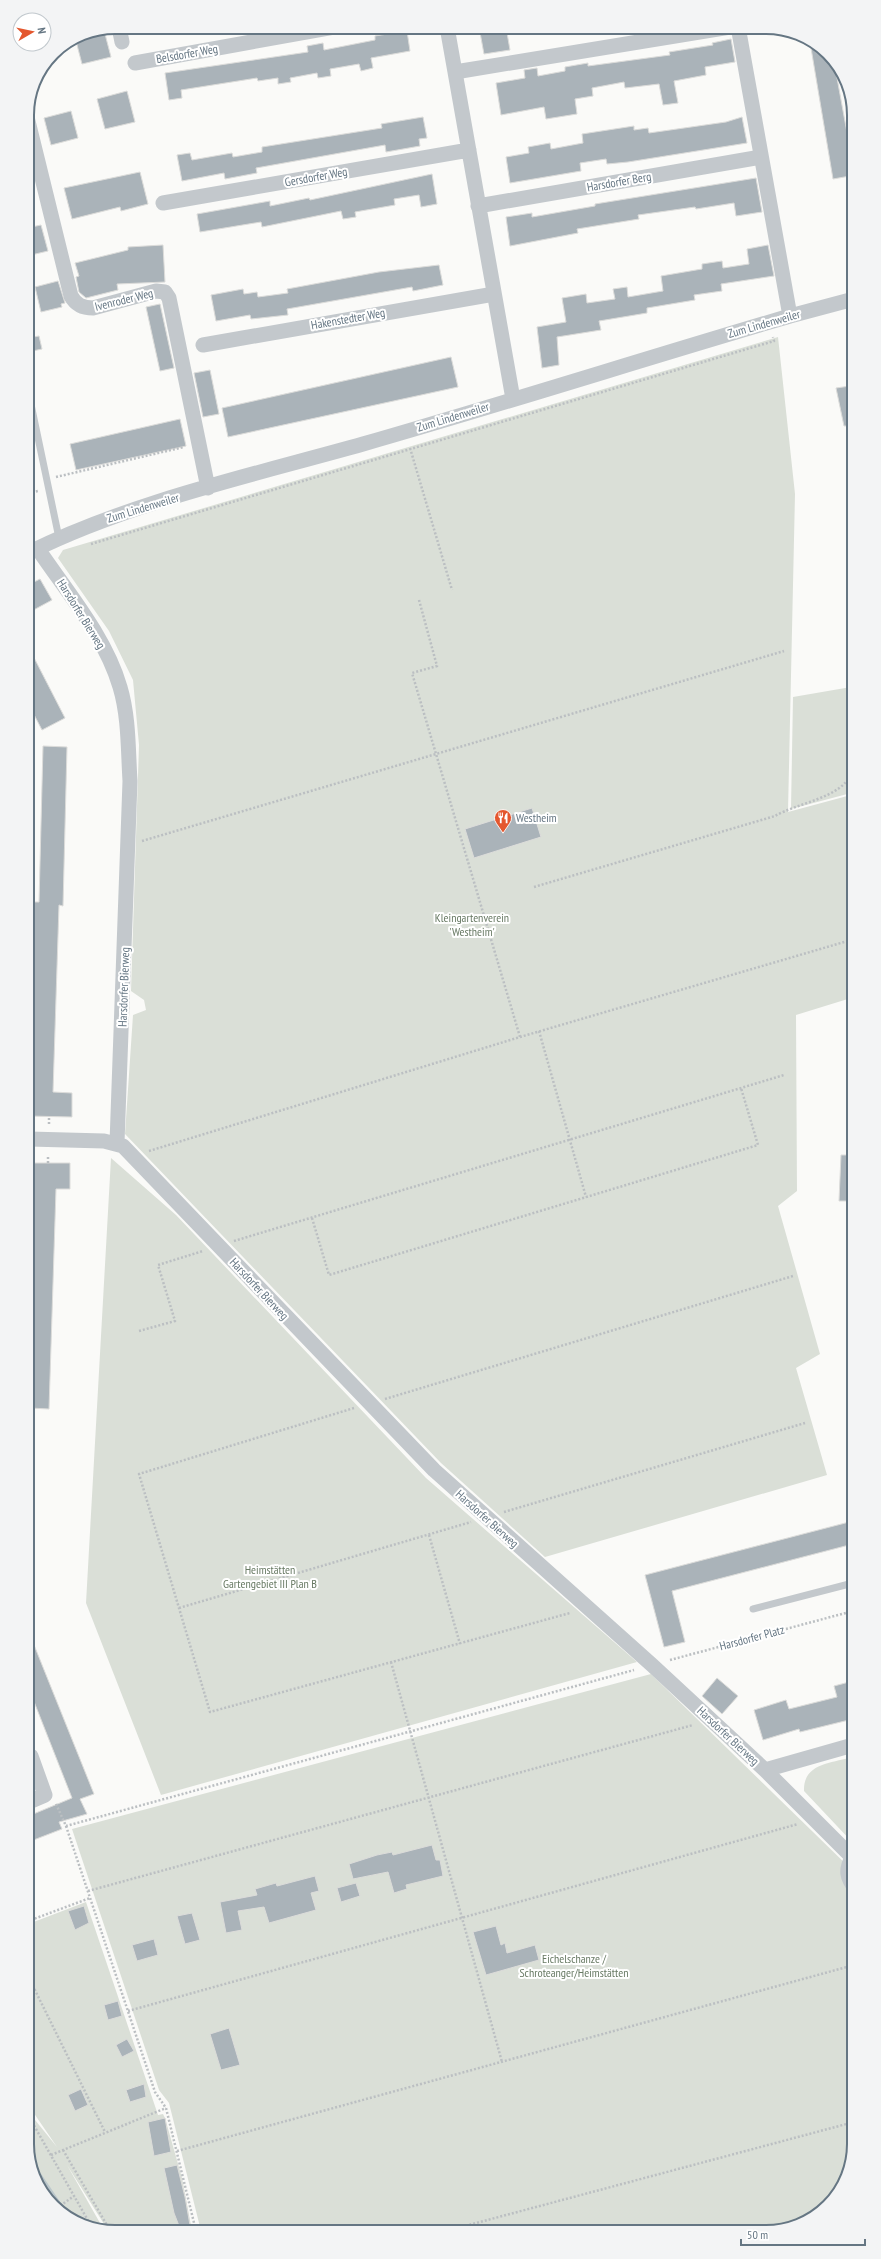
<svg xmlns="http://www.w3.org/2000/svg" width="881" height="2259" font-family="'PT Sans Narrow',sans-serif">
<rect width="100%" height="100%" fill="#fafaf8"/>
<path fill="#dadfd7" d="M 778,337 L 795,494 L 788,812 L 851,795 L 851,998 L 796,1015 L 797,1191 L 778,1206 L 820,1354 L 796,1368 L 827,1475 L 545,1557 L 441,1463 L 125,1134 L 133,1015 L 146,1010 L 144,1000 L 131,991 L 139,745 L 133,680 L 109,631 L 58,558 L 63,550 Z
M 851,687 L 851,793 L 791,809 L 793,697 Z
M 111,1158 L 176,1215 L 426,1478 L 637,1662 L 161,1795 L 86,1603 Z
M 651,1674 L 853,1871 L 854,2144 L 836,2197 L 794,2227 L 201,2231 L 169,2103 L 159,2090 L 72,1829 Z
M 853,1757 L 853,1843 L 804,1791 C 803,1763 832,1763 853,1757 Z
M 86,1902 L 157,2112 L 158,2115 L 163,2114 L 165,2118 L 182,2178 L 192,2231 L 109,2232 L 67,2165 L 104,2230 L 61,2214 L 32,2172 L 31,2115 L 57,2147 L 31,2109 L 31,1923 Z"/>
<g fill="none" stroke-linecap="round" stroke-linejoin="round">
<path stroke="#bbc7cb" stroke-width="5" d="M 32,2165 L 66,2215"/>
</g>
<path fill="#aab3b9" stroke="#dcdcda" d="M 479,27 L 506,27 L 510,50 L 484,54 Z
M 407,31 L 410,51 L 371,58 L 373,68 L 361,71 L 359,64 L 330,69 L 331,76 L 318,78 L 317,73 L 290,78 L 291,82 L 278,84 L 278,78 L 258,81 L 257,78 L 181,90 L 182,98 L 169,100 L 165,73 L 308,52 L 307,46 L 323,43 L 324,50 L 375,40 L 375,36 Z
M 105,34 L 111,57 L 82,64 L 76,41 Z
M 731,39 L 735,62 L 705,67 L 706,75 L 674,81 L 678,103 L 663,105 L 659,84 L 625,88 L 624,82 L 592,88 L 593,96 L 575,99 L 577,114 L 546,119 L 544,107 L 501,115 L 496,83 L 525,78 L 524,70 L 537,68 L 538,76 L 565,71 L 565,67 L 588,63 L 588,66 L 670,55 L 669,52 L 713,45 L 712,43 Z
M 810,42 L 820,45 L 835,67 L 850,149 L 850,176 L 833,179 Z
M 127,91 L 135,122 L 105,129 L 97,99 Z
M 71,111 L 78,138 L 51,145 L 44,118 Z
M 423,117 L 427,138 L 419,139 L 420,146 L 386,152 L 385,145 L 256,168 L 257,173 L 225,179 L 224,173 L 182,181 L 177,155 L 190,153 L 192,160 L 232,153 L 233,157 L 262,152 L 262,147 L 382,128 L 381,124 Z
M 742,117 L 747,143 L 628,162 L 607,164 L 606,159 L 580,163 L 581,171 L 510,183 L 506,157 L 529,153 L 528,147 L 550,143 L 551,149 L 583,143 L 582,134 L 634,126 L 634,130 L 648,128 L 649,133 L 726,122 Z
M 140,172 L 148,204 L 121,211 L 120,207 L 72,219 L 64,188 Z
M 432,174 L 437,204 L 421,207 L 419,195 L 394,199 L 395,205 L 355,212 L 356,217 L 343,219 L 341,211 L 262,227 L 261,222 L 200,232 L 197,214 L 270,201 L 270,206 L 309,198 L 310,200 Z
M 756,178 L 762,212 L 736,216 L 734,203 L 696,209 L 695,207 L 638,215 L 639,219 L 577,229 L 578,233 L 510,246 L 506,217 L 532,213 L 532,217 L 595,206 L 595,204 Z
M 41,225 L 48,251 L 27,256 L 27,228 Z
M 163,245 L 165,282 L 117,284 L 118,290 L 86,298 L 79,292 L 76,277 L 79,276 L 75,263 L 128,250 L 128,247 Z
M 768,245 L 774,276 L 721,284 L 722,291 L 694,295 L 695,300 L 647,308 L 647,313 L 599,321 L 601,330 L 557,337 L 559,365 L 542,368 L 537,327 L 566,322 L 562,298 L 586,294 L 587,303 L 615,299 L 613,289 L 627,287 L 628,297 L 663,291 L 661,276 L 702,269 L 702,264 L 722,261 L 723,268 L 749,264 L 747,249 Z
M 439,265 L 443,285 L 413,291 L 412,287 L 287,309 L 288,315 L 251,319 L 250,315 L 216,321 L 211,295 L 243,289 L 244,294 L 257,292 L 258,297 L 288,293 L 287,289 L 379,272 Z
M 58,281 L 65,303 L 61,304 L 62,307 L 41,312 L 35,287 Z
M 160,304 L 174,368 L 160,371 L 146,307 Z
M 39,336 L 42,349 L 28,352 L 28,338 Z
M 451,357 L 458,387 L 228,437 L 222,408 Z
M 210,370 L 219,414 L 203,417 L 194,373 Z
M 850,386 L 850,426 L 844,426 L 836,388 Z
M 180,419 L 186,446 L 76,470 L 70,444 Z
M 40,579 L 52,600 L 28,613 L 28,585 Z
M 28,646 L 65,718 L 42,730 L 28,703 Z
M 43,746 L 67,747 L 63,906 L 59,905 L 53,1092 L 72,1093 L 72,1117 L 29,1116 L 33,902 L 39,902 Z
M 532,808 L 541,837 L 474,858 L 465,829 Z
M 841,1155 L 852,1155 L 852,1201 L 839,1201 Z
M 29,1163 L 70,1163 L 70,1189 L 56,1189 L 49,1409 L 30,1408 Z
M 853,1521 L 853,1544 L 672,1591 L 685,1642 L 664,1647 L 645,1575 Z
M 30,1635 L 94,1794 L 80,1799 L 87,1814 L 59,1822 L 62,1829 L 31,1841 L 31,1815 L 72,1798 L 31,1694 Z
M 717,1678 L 738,1696 L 722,1714 L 702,1696 Z
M 853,1681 L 853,1719 L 800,1732 L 799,1729 L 763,1740 L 754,1710 L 786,1700 L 789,1709 L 837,1697 L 834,1686 Z
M 432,1845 L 436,1860 L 440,1860 L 443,1876 L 406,1885 L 407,1889 L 394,1893 L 388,1872 L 353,1879 L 349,1864 L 377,1855 L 392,1852 L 393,1855 Z
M 315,1876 L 319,1891 L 311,1893 L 316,1910 L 269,1923 L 264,1907 L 238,1911 L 242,1930 L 226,1933 L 220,1902 L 257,1895 L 255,1889 L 276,1883 L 277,1886 Z
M 356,1883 L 360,1896 L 341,1902 L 337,1888 Z
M 84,1906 L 89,1923 L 75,1930 L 68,1911 Z
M 192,1913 L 200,1940 L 185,1944 L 177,1916 Z
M 496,1926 L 501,1945 L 505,1943 L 507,1953 L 535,1945 L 539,1960 L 486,1975 L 473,1932 Z
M 154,1939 L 158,1955 L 137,1961 L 132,1945 Z
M 118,2001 L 122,2016 L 108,2020 L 104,2005 Z
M 229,2028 L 240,2065 L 221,2070 L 210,2034 Z
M 127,2039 L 134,2051 L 122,2057 L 116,2045 Z
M 144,2084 L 146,2097 L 130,2102 L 126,2090 Z
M 81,2089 L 88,2105 L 75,2111 L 68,2095 Z
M 165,2118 L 171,2152 L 154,2156 L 148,2122 Z
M 177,2165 L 185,2197 L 191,2231 L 181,2231 L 174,2213 L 164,2168 Z"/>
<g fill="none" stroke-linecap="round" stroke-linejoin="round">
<path stroke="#bbbfc2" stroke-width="2.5" stroke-dasharray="2 2" stroke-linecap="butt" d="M 410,448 L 452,590
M 56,477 L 184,447
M 28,493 L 38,491
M 91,544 L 774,341 L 773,337
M 419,600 L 437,666 L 412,673 L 520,1037
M 142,841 L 784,651
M 534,887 L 775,816 C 797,803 841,798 851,774
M 539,1031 L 586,1197
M 49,1124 L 49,1116
M 149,1151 L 520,1037 L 851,940
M 48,1163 L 48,1155
M 312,1218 L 329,1275 L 758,1145 L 741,1088
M 234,1241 L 784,1075
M 139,1331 L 175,1321 L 158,1265 L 203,1251
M 385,1399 L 793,1276
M 354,1408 L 139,1474 L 210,1712 L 570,1613
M 504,1512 L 805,1423
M 429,1535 L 460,1644
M 179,1608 L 471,1522
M 670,1660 L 853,1611
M 391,1662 L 502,2062
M 56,1804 L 66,1826 L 634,1670
M 66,1826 L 155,2092 L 166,2108 L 196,2231
M 88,1891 L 693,1725
M 31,1920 L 90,1898
M 31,1982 L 105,2132
M 128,2011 L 798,1824
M 32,2122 L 90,2224
M 63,2150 L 111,2232
M 177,2151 L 854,1965
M 51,2155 L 166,2108
M 57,2208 L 74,2196
M 450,2230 L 854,2122"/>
<path stroke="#c3c8cc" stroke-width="7" d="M 28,390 L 59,538
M 753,1609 L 853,1583
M 849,1854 C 841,1870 842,1878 853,1892"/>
<path stroke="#c3c8cc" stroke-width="15" d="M 119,27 L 122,42
M 447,27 L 513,399
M 735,27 L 739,32 L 790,316
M 135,63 L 334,27
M 455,72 L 730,27
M 27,117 L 71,296 C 76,305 83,308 93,308 L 156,291 L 165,292 L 169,298 L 208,488
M 163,203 L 469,150
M 478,206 L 761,157
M 203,345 L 494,294
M 38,549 C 67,592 105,636 120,687 C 129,717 128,750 130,781 L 117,1143
M 28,553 C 130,502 253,475 363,444 C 506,403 647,358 790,316 L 850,300
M 29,1139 L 104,1141 L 123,1146 L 434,1470 L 652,1665 L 765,1770 L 853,1858
M 31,1756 L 45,1795 L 31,1801
M 765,1770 L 853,1745"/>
</g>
<defs>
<symbol id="restaurant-pin" viewBox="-11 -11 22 30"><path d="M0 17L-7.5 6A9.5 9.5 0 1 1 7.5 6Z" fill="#e4572e" stroke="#fff"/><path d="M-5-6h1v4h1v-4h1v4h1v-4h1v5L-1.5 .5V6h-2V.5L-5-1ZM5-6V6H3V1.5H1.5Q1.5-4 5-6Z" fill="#fff"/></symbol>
</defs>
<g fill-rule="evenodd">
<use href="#restaurant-pin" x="493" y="808" width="20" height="27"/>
</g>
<g text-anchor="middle" stroke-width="4" stroke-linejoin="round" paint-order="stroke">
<g font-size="12" fill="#657683" stroke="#fff">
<text transform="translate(187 54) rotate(-10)" y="4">Belsdorfer Weg</text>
<text transform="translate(316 177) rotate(-10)" y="4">Gersdorfer Weg</text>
<text transform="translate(619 182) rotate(-10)" y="4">Harsdorfer Berg</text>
<text transform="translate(124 300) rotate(-14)" y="4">Ivenroder Weg</text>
<text transform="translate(348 319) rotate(-10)" y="4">Hakenstedter Weg</text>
<text transform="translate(764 324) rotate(-16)" y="4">Zum Lindenweiler</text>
<text transform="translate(453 417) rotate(-17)" y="4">Zum Lindenweiler</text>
<text transform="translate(143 508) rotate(-17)" y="4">Zum Lindenweiler</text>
<text transform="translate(81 614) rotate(58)" y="4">Harsdorfer Bierweg</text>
<text transform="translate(124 987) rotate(-88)" y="4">Harsdorfer Bierweg</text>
<text transform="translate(259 1289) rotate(47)" y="4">Harsdorfer Bierweg</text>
<text transform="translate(487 1519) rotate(42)" y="4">Harsdorfer Bierweg</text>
<text transform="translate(752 1638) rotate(-15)" y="4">Harsdorfer Platz</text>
<text transform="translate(728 1736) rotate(43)" y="4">Harsdorfer Bierweg</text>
</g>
<g font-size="12" fill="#657683" stroke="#fff" text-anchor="start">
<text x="516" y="822">Westheim</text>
</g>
<g font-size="12" fill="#687a64" stroke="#fff">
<text x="472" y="922">Kleingartenverein<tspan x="472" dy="14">'Westheim'</tspan></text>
<text x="270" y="1574">Heimstätten<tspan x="270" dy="14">Gartengebiet III Plan B</tspan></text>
<text x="574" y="1963">Eichelschanze /<tspan x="574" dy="14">Schroteanger/Heimstätten</tspan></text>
</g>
</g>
<path d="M0 0H881V2259H0ZM115 34H766A81 81 0 0 1 847 115V2144A81 81 0 0 1 766 2225H115A81 81 0 0 1 34 2144V115A81 81 0 0 1 115 34Z" fill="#f3f4f5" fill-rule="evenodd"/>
<path fill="none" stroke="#657683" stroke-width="2" d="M115 34H766A81 81 0 0 1 847 115V2144A81 81 0 0 1 766 2225H115A81 81 0 0 1 34 2144V115A81 81 0 0 1 115 34Z"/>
<g transform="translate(32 32) rotate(81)"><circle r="19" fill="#ffffff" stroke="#c1c8cd"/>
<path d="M0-3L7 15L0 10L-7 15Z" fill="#e4572e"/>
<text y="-6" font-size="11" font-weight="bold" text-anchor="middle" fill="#657683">N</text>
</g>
<path d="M741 2239v6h124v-6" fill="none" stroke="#657683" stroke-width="2"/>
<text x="747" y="2239" font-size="12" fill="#657683" stroke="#ffffff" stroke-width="3" paint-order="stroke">50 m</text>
</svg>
